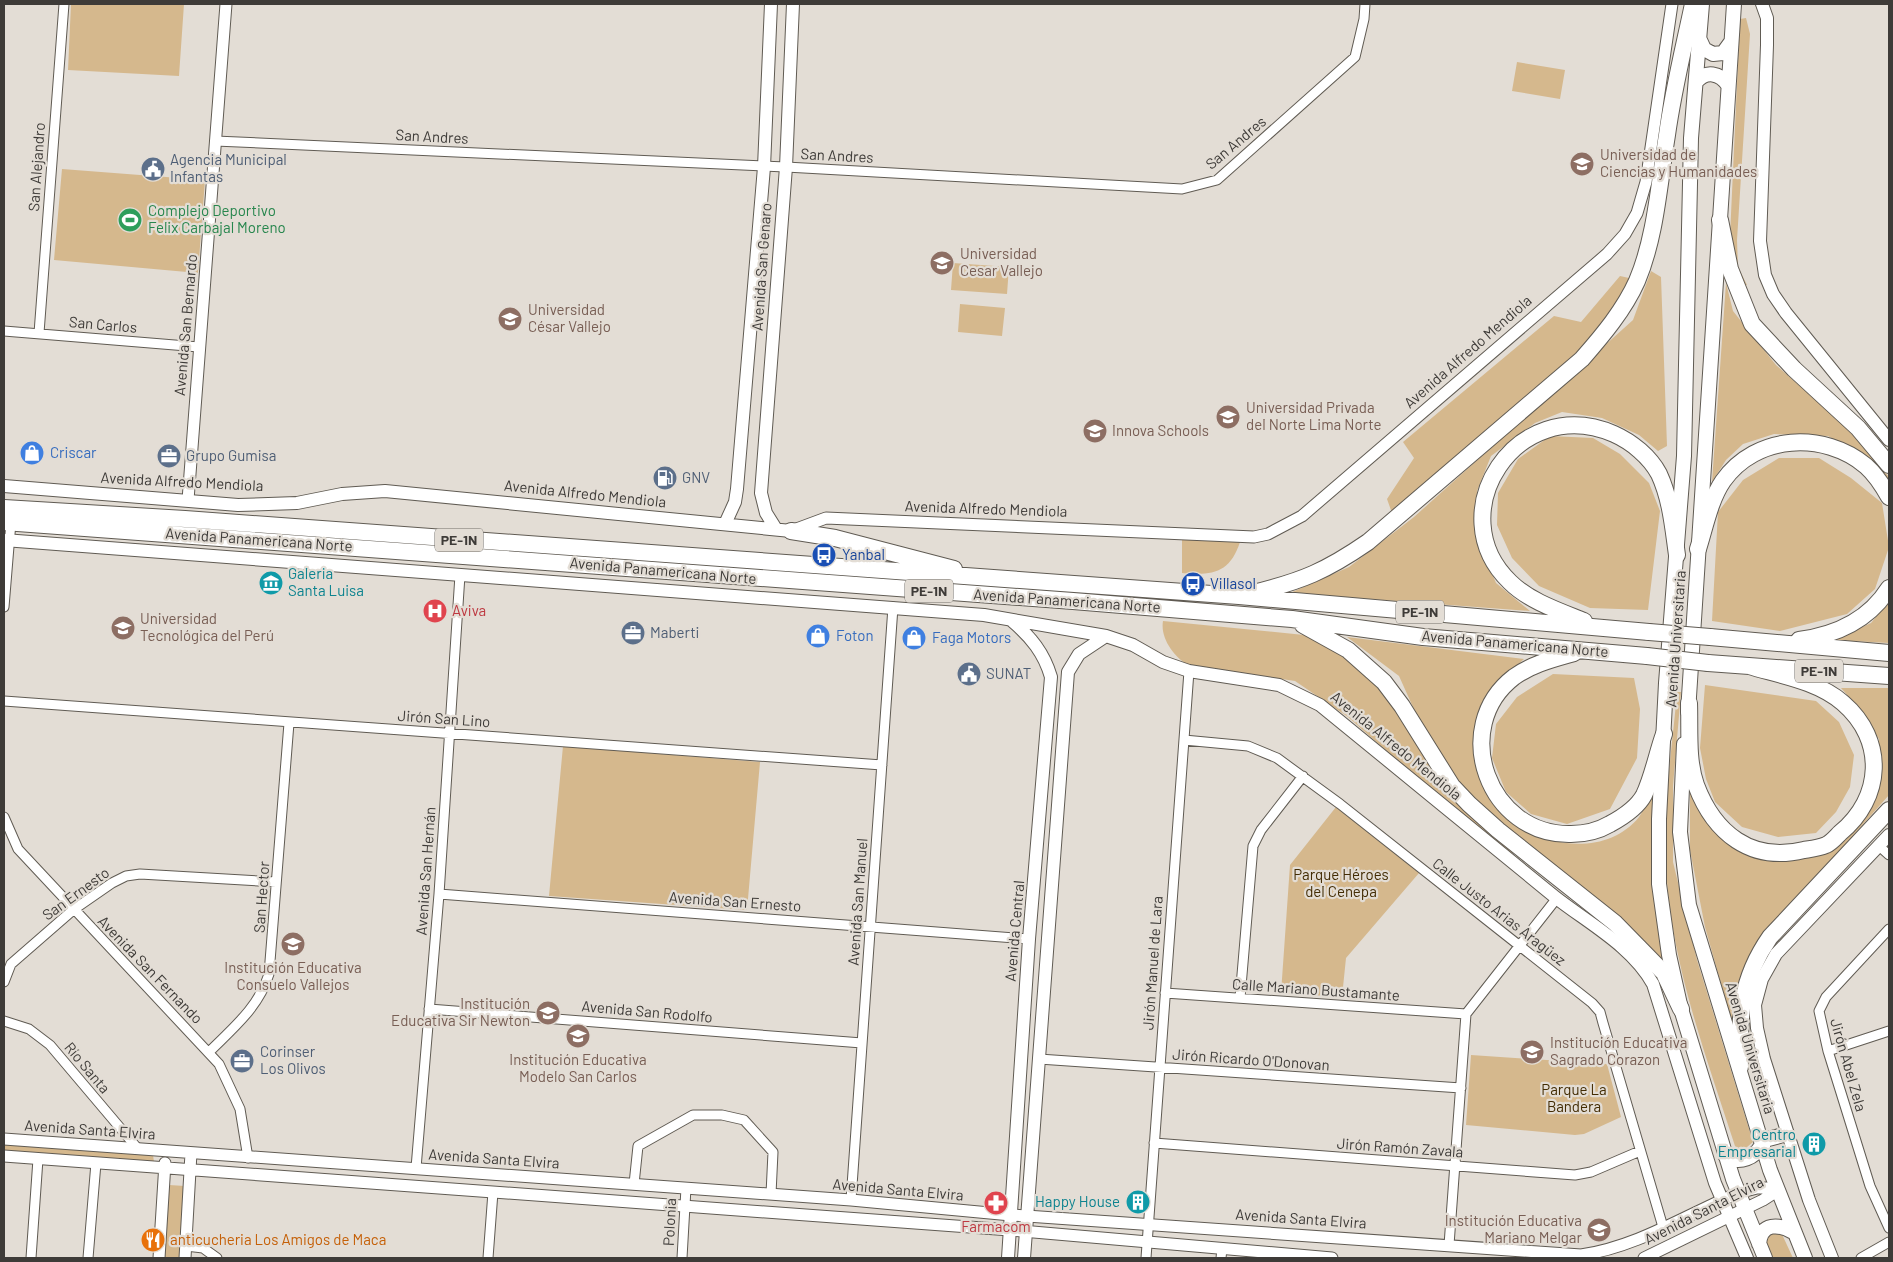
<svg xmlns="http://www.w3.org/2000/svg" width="1893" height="1262" font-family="Barlow,sans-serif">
<rect width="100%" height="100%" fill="#e3ddd5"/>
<path fill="#d5b88d" d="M 71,4 L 184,4 L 179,76 L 68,70 Z
M 1746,18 L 1750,34 L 1737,240 L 1738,267 L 1747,285 L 1741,285 L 1730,236 L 1740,19 Z
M 1517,62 L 1565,70 L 1560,99 L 1512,91 Z
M 62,169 L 205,180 L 198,273 L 54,260 Z
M 953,263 L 1009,267 L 1007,294 L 951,290 Z
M 1651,271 L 1661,277 L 1667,446 L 1658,451 L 1639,435 L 1602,418 L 1562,412 L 1535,423 L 1491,456 L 1477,491 L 1476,535 L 1496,583 L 1530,611 L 1290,593 L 1349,567 L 1414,517 L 1633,320 Z
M 1620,276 L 1629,278 L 1623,295 L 1583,347 L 1392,513 L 1387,499 L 1414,458 L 1403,442 L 1554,316 L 1581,322 Z
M 1726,283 L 1733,311 L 1776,365 L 1853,433 L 1889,477 L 1889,489 L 1866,457 L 1828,436 L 1774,434 L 1743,444 L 1726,460 L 1712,482 Z
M 960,304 L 1005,308 L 1002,336 L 958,332 Z
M 1550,436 L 1593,438 L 1620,454 L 1649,483 L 1660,511 L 1648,610 L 1590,608 L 1539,586 L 1512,558 L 1497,525 L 1498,493 L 1518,459 Z
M 1779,458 L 1819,458 L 1851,478 L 1882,503 L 1889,547 L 1875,589 L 1847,614 L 1780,631 L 1712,621 L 1718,512 L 1743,480 Z
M 1182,538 L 1240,542 C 1230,573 1212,576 1182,573 Z
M 1889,601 L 1889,643 L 1834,640 L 1871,623 Z
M 1163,621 L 1304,635 L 1337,650 L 1378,683 L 1514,852 L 1510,854 L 1424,784 L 1348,717 L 1295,681 L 1188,665 C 1174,657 1160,638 1163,621 Z
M 1347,637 L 1524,659 C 1512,670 1486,693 1483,709 C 1481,718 1486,740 1487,751 C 1488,762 1487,792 1493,800 C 1521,845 1602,863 1639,817 C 1647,806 1652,788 1658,775 L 1667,961 L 1660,962 L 1453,781 L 1426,736 L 1399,676 Z
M 1553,674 L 1634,678 L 1640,709 L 1637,758 L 1610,809 L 1567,824 L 1531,814 L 1506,792 L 1492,758 L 1496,724 L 1517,697 Z
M 1705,685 L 1816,701 L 1839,722 L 1854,755 L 1850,787 L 1836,812 L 1816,833 L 1778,837 L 1742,827 L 1715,802 L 1706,779 L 1700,748 Z
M 1841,688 L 1889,688 L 1889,795 L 1775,923 L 1736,1037 L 1705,927 L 1690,850 L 1690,775 L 1704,819 L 1733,847 L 1777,861 L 1823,851 L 1878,791 L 1879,739 L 1857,706 Z
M 1677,692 L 1681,692 L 1673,786 L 1673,862 L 1697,960 L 1753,1142 L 1741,1152 L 1735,1146 C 1706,1056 1672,966 1666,870 C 1662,811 1672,751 1677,692 Z
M 563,746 L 760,762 L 747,910 L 549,896 Z
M 1336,807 L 1419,873 L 1346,958 L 1342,997 L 1281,993 L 1290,865 Z
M 1471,1055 L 1607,1064 L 1621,1117 L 1584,1134 L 1575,1135 L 1466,1125 Z
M 4,1145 L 153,1155 L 154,1162 L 4,1154 Z
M 169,1185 L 185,1186 L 179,1258 L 164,1258 Z
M 1780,1230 L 1793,1258 L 1773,1258 L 1764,1237 Z"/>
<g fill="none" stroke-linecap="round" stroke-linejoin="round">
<defs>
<path id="minor" d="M 215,141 L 786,167 L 1182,189 L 1217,180 L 1355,57 L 1364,19 L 1365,4
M 4,331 L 199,347
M 39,333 L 64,4
M 4,607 L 11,522
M 4,701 L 882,765
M 1184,740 L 1248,746 L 1277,758 L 1340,804 L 1592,1003 L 1600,1012 L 1603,1023 L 1663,1227
M 4,817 L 18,849 L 219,1064 L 240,1109 L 248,1158
M 1879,846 L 1889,855
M 439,894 L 1029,939
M 1889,929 L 1826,997 L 1819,1011 L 1828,1051 L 1870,1186 L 1889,1228
M 4,982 L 11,964 L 73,910 L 112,883 L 126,876 L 140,874 L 276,882
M 1165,993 L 1466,1014
M 1240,998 L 1253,846 L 1261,830 L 1303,776
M 429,1009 L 862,1043
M 4,1021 L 29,1029 L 50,1045 L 138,1149
M 1828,1051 L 1889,1031
M 209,1052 C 233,1028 259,1007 269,974 L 289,723
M 1039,1059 L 1461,1088
M 1154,1143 L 1575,1175 L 1591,1172 L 1640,1151
M 416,1168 L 439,894 L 460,575
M 634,1184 L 638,1146 L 693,1115 L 722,1115 L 744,1120 L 773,1152 L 771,1194
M 851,1200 L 893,607
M 1449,1245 L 1466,1014 L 1557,898
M 186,1246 L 203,1248 L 217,1258
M 31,1258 L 38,1159
M 88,1258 L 96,1163
M 488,1258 L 493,1192
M 682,1258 L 686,1188
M 1146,1258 L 1189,671
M 1221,1258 L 1222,1249
M 1861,1258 L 1889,1242"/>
<path id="tertiary" d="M 188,500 L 226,4
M 791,531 L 826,518 L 1254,537 L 1268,534 L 1302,516 L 1607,254 L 1625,234 L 1637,213 L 1646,182 L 1672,4
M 4,1139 L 851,1200 L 1011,1215 L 1581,1255 C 1637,1247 1686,1215 1738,1193 L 1757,1188 L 1776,1188
M 4,1156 L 1010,1230 L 1332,1258
M 159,1258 L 165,1163
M 185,1258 L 191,1153
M 1644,1258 L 1763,1200 L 1777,1191"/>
<path id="secondary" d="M 1762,4 L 1767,18 L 1767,45 L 1760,241 L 1765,275 L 1773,294 L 1786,313 L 1889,440
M 4,486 L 238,505 L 297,503 L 342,494 L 385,491 L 791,531
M 725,524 L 735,502 L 737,489 L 764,167 L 771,4
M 776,529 L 766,513 L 761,493 L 786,167 L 793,4
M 4,540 L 984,615 L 1106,636 L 1133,645 L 1163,662 L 1189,671 L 1279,685 L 1320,705 C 1398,769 1477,833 1555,897 C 1588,923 1632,946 1653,984 L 1715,1183 L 1747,1258
M 1008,1258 L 1029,939 L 1051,677 C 1044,653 1031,637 1012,621
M 1024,1258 L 1068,672 L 1079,654 L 1106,636
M 1832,1258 L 1809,1200 L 1764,1059 L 1757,1028 L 1755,1005 L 1762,979 L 1776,954 L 1889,835"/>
<path id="primary" d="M 1702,4 L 1691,138 L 1684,456 L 1666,683 L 1659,819 L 1659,884 L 1669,955 L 1681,1009 L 1733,1179 L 1765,1258
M 1699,38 L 1704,49 L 1713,54 L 1723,53 L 1731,42
M 1696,82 C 1706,70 1720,73 1728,85
M 1688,712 L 1734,4
M 1684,744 L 1680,832 L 1689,905 L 1770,1170 L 1805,1258
M 1761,1141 L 1787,1134
M 1726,1157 C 1741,1164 1754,1158 1762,1145
M 1759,1244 C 1761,1222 1779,1224 1793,1232"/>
<path id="motorway" d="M 1720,220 L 1730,269 L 1752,324 L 1794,369 L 1858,428 L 1889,465
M 4,508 L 185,519 L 1239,596 L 1649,632
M 4,522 L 1073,601 L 1292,619 L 1423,637 L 1647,656
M 791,531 L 835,538 L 954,569
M 1698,549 C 1705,527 1710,500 1723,481 C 1756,434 1824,431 1866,466 C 1876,475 1883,486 1889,497
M 1253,593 C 1302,581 1326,571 1368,542 L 1582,359 C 1603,335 1624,310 1637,281 C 1656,236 1659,183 1667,135 C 1673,91 1684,47 1693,4
M 1584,621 C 1559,611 1529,601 1510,582 C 1439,514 1516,392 1614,434 C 1632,442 1650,457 1659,474 C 1671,500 1673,527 1677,555
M 1303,625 L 1348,650 L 1384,682 L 1402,706 L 1452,786 L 1469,804 L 1498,830 L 1615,923 L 1664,973 L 1681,1009
M 1710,637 L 1889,653
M 1799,640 C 1836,635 1869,620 1889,588
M 1574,653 C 1553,659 1532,664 1514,677 C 1449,727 1488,836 1571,834 C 1585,834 1598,831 1610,824 C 1623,817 1637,808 1644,795 C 1653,776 1657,753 1664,734
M 1708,663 L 1889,676
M 1689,703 C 1690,729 1687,760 1696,785 C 1714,833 1751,863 1804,850 C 1810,849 1819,848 1826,845 C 1831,843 1836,837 1840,833 C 1883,798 1886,740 1843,703 C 1818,681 1779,675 1749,666
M 1740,1067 C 1739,1016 1740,980 1770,937 L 1889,810"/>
</defs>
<use href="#minor" stroke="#605b53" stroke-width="11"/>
<use href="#tertiary" stroke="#605b53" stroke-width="13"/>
<use href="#secondary" stroke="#605b53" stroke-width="14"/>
<use href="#primary" stroke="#605b53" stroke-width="16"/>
<use href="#motorway" stroke="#605b53" stroke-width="18"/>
<use href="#minor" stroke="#fff" stroke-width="9"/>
<use href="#tertiary" stroke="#fff" stroke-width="11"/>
<use href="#secondary" stroke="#fff" stroke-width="12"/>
<use href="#primary" stroke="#fff" stroke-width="14"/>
<use href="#motorway" stroke="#fff" stroke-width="16"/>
<defs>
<path id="motorway-bridge" d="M 1649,632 L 1710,637
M 1647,656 L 1708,663"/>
</defs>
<use href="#motorway-bridge" stroke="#605b53" stroke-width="18" stroke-linecap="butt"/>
<use href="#motorway-bridge" stroke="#fff" stroke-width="16"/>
</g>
<defs>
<symbol id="university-disc" viewBox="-11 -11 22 22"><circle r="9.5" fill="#8d6e63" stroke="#e3ddd5"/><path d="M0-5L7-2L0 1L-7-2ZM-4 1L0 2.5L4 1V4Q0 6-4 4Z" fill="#fff"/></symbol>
<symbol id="civic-disc" viewBox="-11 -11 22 22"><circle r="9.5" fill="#5c6f8a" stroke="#e3ddd5"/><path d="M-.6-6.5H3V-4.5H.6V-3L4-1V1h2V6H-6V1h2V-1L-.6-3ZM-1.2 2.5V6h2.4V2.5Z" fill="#fff"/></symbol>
<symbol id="stadium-disc" viewBox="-11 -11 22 22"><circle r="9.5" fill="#2e9e5b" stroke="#e3ddd5"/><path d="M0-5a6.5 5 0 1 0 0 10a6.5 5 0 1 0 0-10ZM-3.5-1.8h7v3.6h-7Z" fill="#fff"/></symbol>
<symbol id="school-disc" viewBox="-11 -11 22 22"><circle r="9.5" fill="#8d6e63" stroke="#e3ddd5"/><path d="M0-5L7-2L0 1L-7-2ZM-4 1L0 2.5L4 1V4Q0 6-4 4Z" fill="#fff"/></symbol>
<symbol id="shop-disc" viewBox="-11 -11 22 22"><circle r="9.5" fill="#3f7fe0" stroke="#e3ddd5"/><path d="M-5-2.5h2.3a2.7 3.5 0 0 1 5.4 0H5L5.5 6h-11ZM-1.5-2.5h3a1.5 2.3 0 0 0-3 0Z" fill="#fff"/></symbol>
<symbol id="office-disc" viewBox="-11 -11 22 22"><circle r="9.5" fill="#5c6f8a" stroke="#e3ddd5"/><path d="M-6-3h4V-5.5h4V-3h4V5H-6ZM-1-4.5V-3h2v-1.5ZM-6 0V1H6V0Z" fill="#fff"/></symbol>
<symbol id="fuel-disc" viewBox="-11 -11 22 22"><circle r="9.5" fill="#5c6f8a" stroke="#e3ddd5"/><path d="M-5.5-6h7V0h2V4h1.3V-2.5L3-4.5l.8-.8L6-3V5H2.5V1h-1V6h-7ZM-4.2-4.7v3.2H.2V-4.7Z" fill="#fff"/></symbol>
<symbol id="bus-disc" viewBox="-11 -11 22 22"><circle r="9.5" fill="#1a4fb4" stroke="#e3ddd5"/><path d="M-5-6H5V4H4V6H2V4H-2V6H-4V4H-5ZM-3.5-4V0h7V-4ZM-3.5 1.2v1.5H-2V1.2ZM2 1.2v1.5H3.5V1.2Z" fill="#fff"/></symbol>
<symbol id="museum-disc" viewBox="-11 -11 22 22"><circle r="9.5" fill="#0f9aa8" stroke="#e3ddd5"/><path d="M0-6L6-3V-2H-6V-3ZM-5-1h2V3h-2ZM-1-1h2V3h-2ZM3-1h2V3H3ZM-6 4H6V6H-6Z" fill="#fff"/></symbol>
<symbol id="hospital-disc" viewBox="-11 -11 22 22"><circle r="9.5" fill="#e0444e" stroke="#e3ddd5"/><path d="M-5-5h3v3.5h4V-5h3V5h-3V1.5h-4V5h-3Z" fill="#fff"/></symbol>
<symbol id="building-disc" viewBox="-11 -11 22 22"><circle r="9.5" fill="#0f9aa8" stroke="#e3ddd5"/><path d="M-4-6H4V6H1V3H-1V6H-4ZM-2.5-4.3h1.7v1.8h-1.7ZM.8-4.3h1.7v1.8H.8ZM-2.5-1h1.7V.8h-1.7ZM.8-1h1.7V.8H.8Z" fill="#fff"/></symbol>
<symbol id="pharmacy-disc" viewBox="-11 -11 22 22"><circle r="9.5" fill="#e0444e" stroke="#e3ddd5"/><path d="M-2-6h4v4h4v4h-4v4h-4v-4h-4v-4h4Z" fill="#fff"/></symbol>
<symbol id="restaurant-disc" viewBox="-11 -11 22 22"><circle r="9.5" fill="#e8710a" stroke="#e3ddd5"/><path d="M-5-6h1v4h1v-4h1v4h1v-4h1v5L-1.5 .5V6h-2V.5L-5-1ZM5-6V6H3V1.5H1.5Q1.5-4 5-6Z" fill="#fff"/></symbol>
</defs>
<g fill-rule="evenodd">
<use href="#university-disc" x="1568" y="150" width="28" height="28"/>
<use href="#civic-disc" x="139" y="155" width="28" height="28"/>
<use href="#stadium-disc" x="116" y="206" width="28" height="28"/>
<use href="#university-disc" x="928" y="249" width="28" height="28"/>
<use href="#university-disc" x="496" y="305" width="28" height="28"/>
<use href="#university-disc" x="1214" y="403" width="28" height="28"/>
<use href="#school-disc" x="1081" y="417" width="28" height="28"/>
<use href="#shop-disc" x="18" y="439" width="28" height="28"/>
<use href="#office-disc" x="155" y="442" width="28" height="28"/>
<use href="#fuel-disc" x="651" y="464" width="28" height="28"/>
<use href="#bus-disc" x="810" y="541" width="28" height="28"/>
<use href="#museum-disc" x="257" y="569" width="28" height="28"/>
<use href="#bus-disc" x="1179" y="570" width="28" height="28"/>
<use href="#hospital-disc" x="421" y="597" width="28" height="28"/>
<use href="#university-disc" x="109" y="614" width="28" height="28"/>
<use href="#office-disc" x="619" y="619" width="28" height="28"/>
<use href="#shop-disc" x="804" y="622" width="28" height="28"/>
<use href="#shop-disc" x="900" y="624" width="28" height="28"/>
<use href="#civic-disc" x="955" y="660" width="28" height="28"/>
<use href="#school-disc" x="279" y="930" width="28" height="28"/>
<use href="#school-disc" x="534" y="999" width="28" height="28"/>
<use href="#school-disc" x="564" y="1022" width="28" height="28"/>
<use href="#school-disc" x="1518" y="1038" width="28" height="28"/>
<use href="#office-disc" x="228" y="1047" width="28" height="28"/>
<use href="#building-disc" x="1800" y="1130" width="28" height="28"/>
<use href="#building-disc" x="1124" y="1188" width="28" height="28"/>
<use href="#pharmacy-disc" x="982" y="1189" width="28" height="28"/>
<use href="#school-disc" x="1585" y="1216" width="28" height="28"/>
<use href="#restaurant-disc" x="139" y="1226" width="28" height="28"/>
</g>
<g text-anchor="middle" stroke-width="4.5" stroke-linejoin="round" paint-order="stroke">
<g fill="#e3ddd5" stroke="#706c67" stroke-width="1">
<rect x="435" y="528.5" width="48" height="23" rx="4"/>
<rect x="905" y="579.5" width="48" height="23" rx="4"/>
<rect x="1396" y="600.5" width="48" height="23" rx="4"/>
<rect x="1795" y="659.5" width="48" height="23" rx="4"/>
</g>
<g font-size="14" font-weight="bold" fill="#3e3b38">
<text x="459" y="545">PE-1N</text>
<text x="929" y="596">PE-1N</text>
<text x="1420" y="617">PE-1N</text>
<text x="1819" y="676">PE-1N</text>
</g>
<g font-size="15" fill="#3e3b38" stroke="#e3ddd5">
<text transform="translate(432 137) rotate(3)" y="5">San Andres</text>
<text transform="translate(1236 143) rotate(-40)" y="5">San Andres</text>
<text transform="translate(837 156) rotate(3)" y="5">San Andres</text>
<text transform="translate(37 167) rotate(-86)" y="5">San Alejandro</text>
<text transform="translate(762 267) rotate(-86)" y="5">Avenida San Genaro</text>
<text transform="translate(103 325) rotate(5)" y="5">San Carlos</text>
<text transform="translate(186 325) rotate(-85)" y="5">Avenida San Bernardo</text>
<text transform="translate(1468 352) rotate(-41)" y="5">Avenida Alfredo Mendiola</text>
<text transform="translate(182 482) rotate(3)" y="5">Avenida Alfredo Mendiola</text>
<text transform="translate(585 494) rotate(6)" y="5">Avenida Alfredo Mendiola</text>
<text transform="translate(986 509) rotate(2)" y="5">Avenida Alfredo Mendiola</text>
<text transform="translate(259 540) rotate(4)" y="5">Avenida Panamericana Norte</text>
<text transform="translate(663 571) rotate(5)" y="5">Avenida Panamericana Norte</text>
<text transform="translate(1067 601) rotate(4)" y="5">Avenida Panamericana Norte</text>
<text transform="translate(1676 639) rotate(-86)" y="5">Avenida Universitaria</text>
<text transform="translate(1515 644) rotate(5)" y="5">Avenida Panamericana Norte</text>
<text transform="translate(444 719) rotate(4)" y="5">Jirón San Lino</text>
<text transform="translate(1396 746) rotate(39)" y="5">Avenida Alfredo Mendiola</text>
<text transform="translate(426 871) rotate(-86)" y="5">Avenida San Hernán</text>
<text transform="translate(76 894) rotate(-36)" y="5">San Ernesto</text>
<text transform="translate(262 897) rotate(-86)" y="5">San Hector</text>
<text transform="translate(735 902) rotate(4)" y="5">Avenida San Ernesto</text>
<text transform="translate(858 902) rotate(-86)" y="5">Avenida San Manuel</text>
<text transform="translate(1499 912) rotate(38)" y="5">Calle Justo Arias Aragüez</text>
<text transform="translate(1015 931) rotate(-85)" y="5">Avenida Central</text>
<text transform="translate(1153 963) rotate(-86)" y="5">Jirón Manuel de Lara</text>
<text transform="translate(150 970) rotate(46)" y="5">Avenida San Fernando</text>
<text transform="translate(1316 990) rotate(4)" y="5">Calle Mariano Bustamante</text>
<text transform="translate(647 1012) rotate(5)" y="5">Avenida San Rodolfo</text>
<text transform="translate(1750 1048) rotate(73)" y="5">Avenida Universitaria</text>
<text transform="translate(1251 1060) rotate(4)" y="5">Jirón Ricardo O'Donovan</text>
<text transform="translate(1848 1065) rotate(74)" y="5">Jirón Abel Zela</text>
<text transform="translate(87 1068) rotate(50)" y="5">Río Santa</text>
<text transform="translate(90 1130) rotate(4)" y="5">Avenida Santa Elvira</text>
<text transform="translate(1400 1148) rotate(4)" y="5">Jirón Ramón Zavala</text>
<text transform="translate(494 1159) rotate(4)" y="5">Avenida Santa Elvira</text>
<text transform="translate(898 1190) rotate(5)" y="5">Avenida Santa Elvira</text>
<text transform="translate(1704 1211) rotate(-27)" y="5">Avenida Santa Elvira</text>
<text transform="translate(1301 1219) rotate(4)" y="5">Avenida Santa Elvira</text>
<text transform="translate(670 1222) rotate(-87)" y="5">Polonia</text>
</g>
<g font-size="15" fill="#785e54" stroke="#e3ddd5" text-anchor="start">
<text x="1600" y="160">Universidad de<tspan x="1600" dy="17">Ciencias y Humanidades</tspan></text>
<text x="960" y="259">Universidad<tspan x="960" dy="17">Cesar Vallejo</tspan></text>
<text x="528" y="315">Universidad<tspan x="528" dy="17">César Vallejo</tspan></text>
<text x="1246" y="413">Universidad Privada<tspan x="1246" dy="17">del Norte Lima Norte</tspan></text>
<text x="1112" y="436">Innova Schools</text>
<text x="140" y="624">Universidad<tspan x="140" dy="17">Tecnológica del Perú</tspan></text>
<text x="293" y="973" text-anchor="middle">Institución Educativa<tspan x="293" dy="17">Consuelo Vallejos</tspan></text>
<text x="530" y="1009" text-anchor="end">Institución<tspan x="530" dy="17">Educativa Sir Newton</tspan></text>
<text x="1550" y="1048">Institución Educativa<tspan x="1550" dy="17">Sagrado Corazon</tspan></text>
<text x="578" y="1065" text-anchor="middle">Institución Educativa<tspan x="578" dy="17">Modelo San Carlos</tspan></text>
<text x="1582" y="1226" text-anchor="end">Institución Educativa<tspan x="1582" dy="17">Mariano Melgar</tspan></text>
</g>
<g font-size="15" fill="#4e5e75" stroke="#e3ddd5" text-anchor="start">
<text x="170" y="165">Agencia Municipal<tspan x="170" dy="17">Infantas</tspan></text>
<text x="186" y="461">Grupo Gumisa</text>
<text x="682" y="483">GNV</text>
<text x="650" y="638">Maberti</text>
<text x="986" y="679">SUNAT</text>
<text x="260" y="1057">Corinser<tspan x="260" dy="17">Los Olivos</tspan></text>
</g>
<g font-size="15" fill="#27864d" stroke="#e3ddd5" text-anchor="start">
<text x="148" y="216">Complejo Deportivo<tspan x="148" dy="17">Felix Carbajal Moreno</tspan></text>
</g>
<g font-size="15" fill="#366cbe" stroke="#e3ddd5" text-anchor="start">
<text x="50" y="458">Criscar</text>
<text x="836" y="641">Foton</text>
<text x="932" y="643">Faga Motors</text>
</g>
<g font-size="15" fill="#164399" stroke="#e3ddd5" text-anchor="start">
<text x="842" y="560">Yanbal</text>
<text x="1210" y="589">Villasol</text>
</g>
<g font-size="15" fill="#0d838f" stroke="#e3ddd5" text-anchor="end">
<text x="288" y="579" text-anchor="start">Galeria<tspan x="288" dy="17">Santa Luisa</tspan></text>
<text x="1796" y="1140">Centro<tspan x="1796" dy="17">Empresarial</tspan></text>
<text x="1120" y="1207">Happy House</text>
</g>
<g font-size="15" fill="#be3a42" stroke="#e3ddd5" text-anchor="start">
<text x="452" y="616">Aviva</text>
<text x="996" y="1232" text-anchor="middle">Farmacom</text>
</g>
<g font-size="15" fill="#432c03" stroke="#e3ddd5">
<text x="1341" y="880">Parque Héroes<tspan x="1341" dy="17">del Cenepa</tspan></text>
<text x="1574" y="1095">Parque La<tspan x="1574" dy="17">Bandera</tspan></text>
</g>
<g font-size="15" fill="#c56008" stroke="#e3ddd5" text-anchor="start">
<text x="170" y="1245">anticucheria Los Amigos de Maca</text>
</g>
</g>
<rect width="1893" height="1262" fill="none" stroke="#3e3b38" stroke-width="10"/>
</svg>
